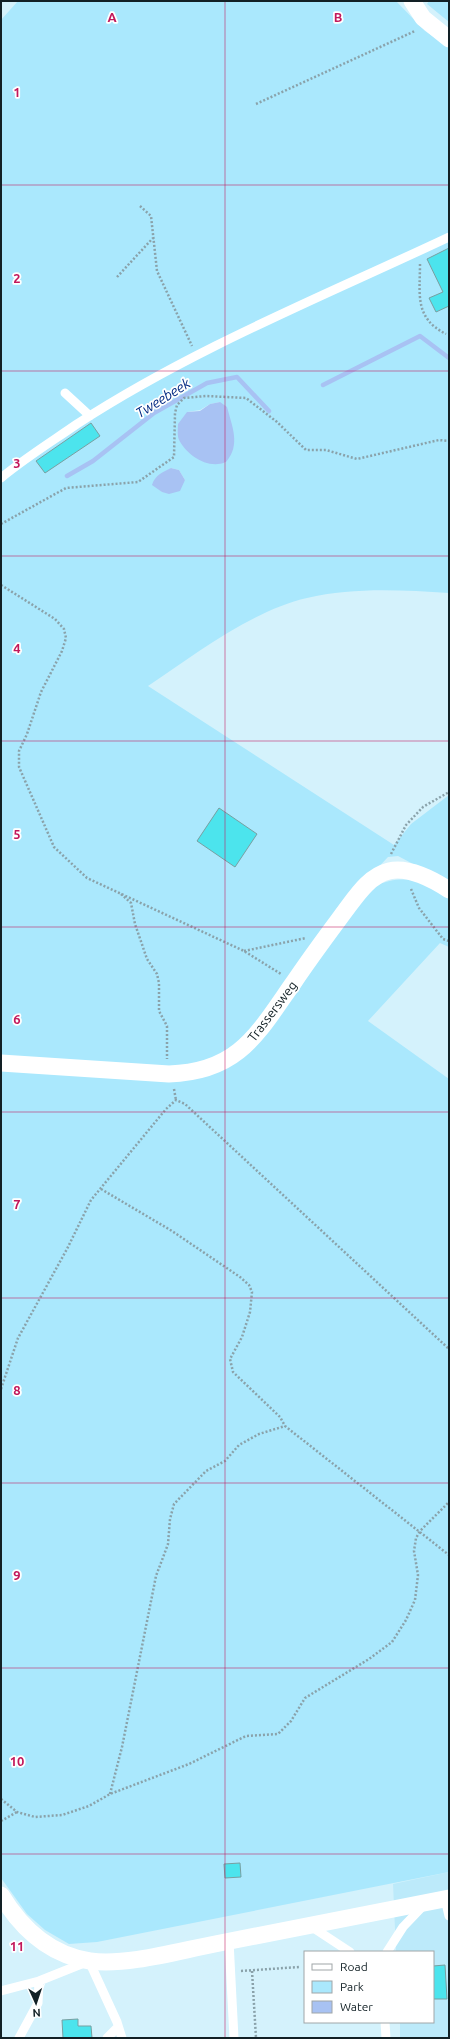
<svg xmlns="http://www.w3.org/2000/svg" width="450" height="2039" font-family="Ubuntu,sans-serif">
<rect width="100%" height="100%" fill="#d4f2fc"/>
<path fill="#bceafa" d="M 449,1872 L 449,2038 L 400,2038 L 400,2022 L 433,2022 L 433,1952 L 396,1952 L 393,1884 Z"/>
<path fill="#aae8fd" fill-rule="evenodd" d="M 18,1 L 396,1 L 425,31 L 449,47 L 449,593 C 402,590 353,587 307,598 C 253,610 194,655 148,686 L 394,845 L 411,824 L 449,795 L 449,883 L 398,856 L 388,857 L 372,874 L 375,886 C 404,873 422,882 449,893 L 449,947 L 440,943 L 368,1021 L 449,1079 L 449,1872 L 97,1942 L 69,1944 L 45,1930 L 27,1914 L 1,1878 L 1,20 ZM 220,402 L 226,462 L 218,464 L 187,412 L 200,410 L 210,404 ZM 171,468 L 179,470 L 185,480 L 162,492 L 158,488 Z
M 429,1 L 449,1 L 449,22 L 427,4 Z"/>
<path fill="#a8c2f3" d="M 220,402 L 227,407 C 232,426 241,445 226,462 C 208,470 187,455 179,440 C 177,435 178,429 178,424 L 187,412 L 200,411 L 210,404 Z
M 171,468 L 179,470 L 185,480 L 180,491 L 169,494 L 162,492 L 152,485 C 155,475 163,472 171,468 Z"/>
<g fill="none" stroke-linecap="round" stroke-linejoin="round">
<path stroke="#a8c2f3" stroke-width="4.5" d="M 323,385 L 420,336 L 449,358
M 67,476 L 93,461 L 154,413 L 207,383 L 237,377 L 269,411"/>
</g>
<path fill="#4ce4ed" stroke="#789fa1" d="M 449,248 L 449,306 L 436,312 L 429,298 L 443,292 L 427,259 Z
M 91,423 L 100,436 L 45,473 L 36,461 Z
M 219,808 L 257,834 L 235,867 L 197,841 Z
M 240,1863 L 241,1877 L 225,1878 L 224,1864 Z
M 445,1965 L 447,1999 L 433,1999 L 433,1966 Z
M 78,2019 L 78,2026 L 91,2026 L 92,2038 L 63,2038 L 62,2020 Z"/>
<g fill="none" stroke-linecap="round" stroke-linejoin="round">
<path stroke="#8aa2aa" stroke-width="2.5" stroke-dasharray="2 2" stroke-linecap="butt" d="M 256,104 L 415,31
M 140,206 L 151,216 L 157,271 L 192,346
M 420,264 C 420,294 414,318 446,334
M 117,277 L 153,238
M 1,524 L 66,488 L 138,482 L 174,457 L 175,413 L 177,405 L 184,398 L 206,396 L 246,398 L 277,422 L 306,450 L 326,450 L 357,459 L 439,440 L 449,441
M 1,585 L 55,619 L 64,629 L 66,638 L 62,651 L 41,692 L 27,734 L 19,751 L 19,767 L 54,847 L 87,878 L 244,951 L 281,974
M 391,854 L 406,825 L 423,807 L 449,792
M 411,889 L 419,908 L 443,939 L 449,941
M 121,894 L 131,903 L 135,924 L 147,959 L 157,974 L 159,983 L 159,1011 L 167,1026 L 167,1059
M 244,951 L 306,938
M 174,1089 L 176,1100
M 101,1189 L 172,1231 L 240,1277 L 249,1285 L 252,1292 L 250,1312 L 242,1337 L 230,1359 L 233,1372 L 280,1417 L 285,1426 L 449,1555
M 1,1389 L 18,1338 L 67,1249 L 91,1200 L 166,1109 L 176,1100 L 185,1104 L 449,1349
M 110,1794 L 122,1747 L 156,1576 L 168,1544 L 170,1519 L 174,1504 L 206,1471 L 225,1461 L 239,1445 L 259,1434 L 285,1426
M 1,1799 L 17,1812 L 35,1817 L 62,1815 L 89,1806 L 110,1794 L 189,1764 L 246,1736 L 278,1734 L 291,1721 L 305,1698 L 369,1659 L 392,1642 L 406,1620 L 415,1600 L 418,1575 L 414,1551 L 416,1538 L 420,1531 L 449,1502
M 1,1821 L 17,1812
M 241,1971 L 299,1967
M 252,1971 L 256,2038"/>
<path stroke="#fff" stroke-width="9" d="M 65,393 L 90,416
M 1,478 C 25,458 51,442 77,424 C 194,348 324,296 449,237
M 445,1899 L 449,1916
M 309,1925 L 350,1952
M 229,1941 L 234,2038
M 387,1952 L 403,1927 L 424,1905
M 1,1991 L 39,1981 L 89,1961 L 117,2022 L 122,2038
M 385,2022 L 386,2038
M 19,2038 L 38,2003 L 39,1981
M 107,2038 L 118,2027"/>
<path stroke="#fff" stroke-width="17" d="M 412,1 L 423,18 L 449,39
M 1,1063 L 169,1074 C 239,1072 258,1033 294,982 C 310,958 328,934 345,911 C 357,895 369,876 389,871 C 408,866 434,880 449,890
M 1,1895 C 21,1928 50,1955 90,1961 C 127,1966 178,1951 215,1944 C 293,1928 371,1913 449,1898"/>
</g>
<path fill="none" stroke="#c2185b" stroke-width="1" stroke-opacity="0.55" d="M 225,1 L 225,2038M 1,185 L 449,185M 1,371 L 449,371M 1,556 L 449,556M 1,741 L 449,741M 1,927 L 449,927M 1,1112 L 449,1112M 1,1298 L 449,1298M 1,1483 L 449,1483M 1,1668 L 449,1668M 1,1854 L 449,1854"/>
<g text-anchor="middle" stroke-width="3.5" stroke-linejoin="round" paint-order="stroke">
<g font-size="13" fill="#122025" stroke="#fff">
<text transform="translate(272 1011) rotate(-53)" y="5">Trassersweg</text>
</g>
<g font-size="14" font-style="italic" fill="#012982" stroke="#fff">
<text transform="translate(163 398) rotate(-32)" y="5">Tweebeek</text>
</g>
</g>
<g font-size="13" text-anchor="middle" font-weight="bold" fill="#c2185b" stroke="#fff" stroke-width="3.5" stroke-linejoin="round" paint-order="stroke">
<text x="112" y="22">A</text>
<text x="338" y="22">B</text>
<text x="17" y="97">1</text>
<text x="17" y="283">2</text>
<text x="17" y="468">3</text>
<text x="17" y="653">4</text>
<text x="17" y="839">5</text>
<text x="17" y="1024">6</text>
<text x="17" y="1209">7</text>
<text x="17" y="1395">8</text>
<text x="17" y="1580">9</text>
<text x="17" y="1766">10</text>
<text x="17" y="1951">11</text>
</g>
<rect width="450" height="2039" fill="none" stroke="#122025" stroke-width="4"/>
<rect x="304" y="1951" width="130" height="72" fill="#ffffff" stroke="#a0a6a8"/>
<rect x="312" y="1964" width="20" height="6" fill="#ffffff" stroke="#a0a6a8"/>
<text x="340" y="1971" font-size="12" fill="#122025">Road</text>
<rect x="312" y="1981" width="20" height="12" fill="#aae8fd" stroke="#a0a6a8"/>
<text x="340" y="1991" font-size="12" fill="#122025">Park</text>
<rect x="312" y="2001" width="20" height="12" fill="#a8c2f3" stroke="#a0a6a8"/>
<text x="340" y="2011" font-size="12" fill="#122025">Water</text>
<g transform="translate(36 2003) rotate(177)" stroke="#ffffff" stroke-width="3" paint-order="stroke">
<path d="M0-3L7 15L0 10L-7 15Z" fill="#122025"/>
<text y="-6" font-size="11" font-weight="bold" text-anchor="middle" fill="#122025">N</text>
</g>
</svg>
